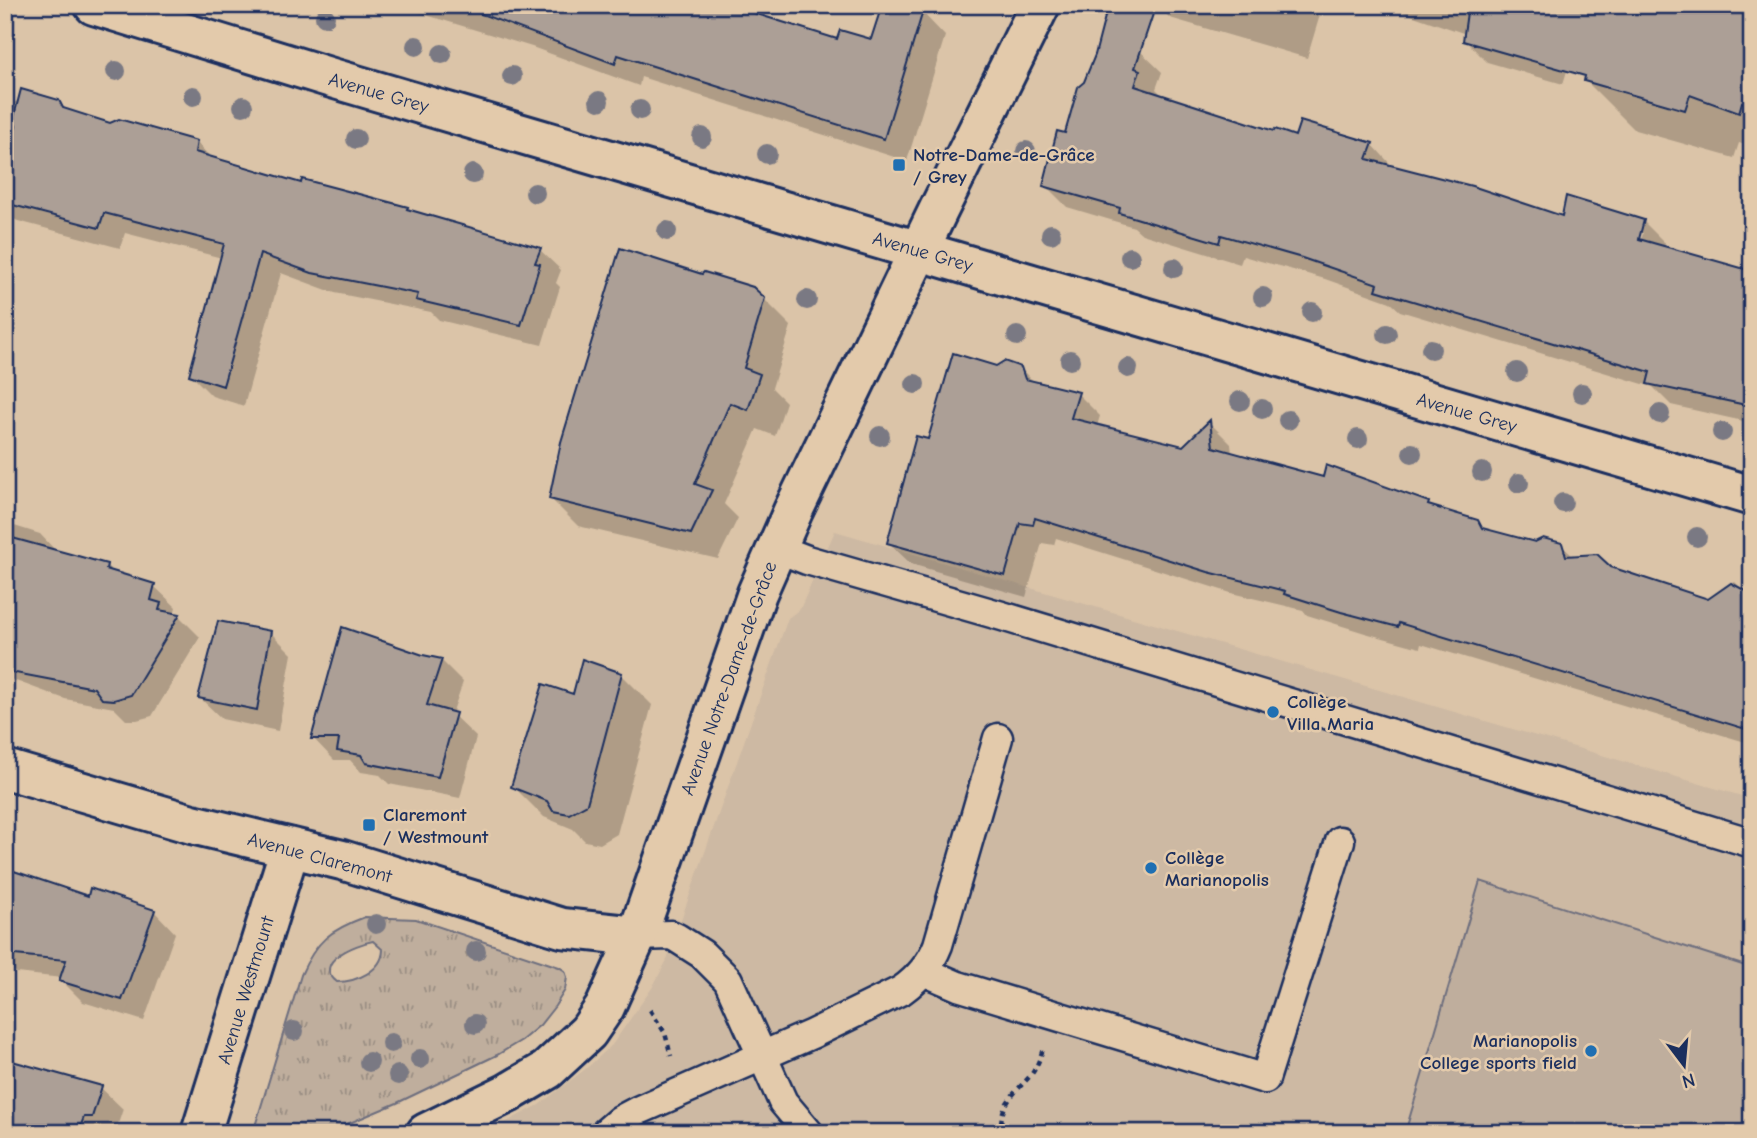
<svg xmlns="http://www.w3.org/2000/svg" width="1757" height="1138" font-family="'Comic Neue',sans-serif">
<defs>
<pattern id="grass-tufts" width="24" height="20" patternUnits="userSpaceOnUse" patternTransform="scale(1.75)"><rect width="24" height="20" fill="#bfae9d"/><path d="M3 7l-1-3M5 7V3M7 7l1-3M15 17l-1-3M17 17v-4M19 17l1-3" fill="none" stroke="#9a8e83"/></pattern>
</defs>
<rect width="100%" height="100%" fill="#dbc4a8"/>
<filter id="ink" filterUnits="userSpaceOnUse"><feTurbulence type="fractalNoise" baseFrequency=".0143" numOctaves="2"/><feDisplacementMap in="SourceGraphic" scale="14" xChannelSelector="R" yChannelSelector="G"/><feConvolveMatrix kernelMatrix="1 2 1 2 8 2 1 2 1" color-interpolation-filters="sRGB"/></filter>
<g filter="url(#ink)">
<path fill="#cdb9a3" d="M 835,531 L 1752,799 L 1752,1133 L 485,1133 L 539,1105 L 588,1067 L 612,1045 L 652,988 L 666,962 L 788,618 L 800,609 Z"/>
<path fill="url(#grass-tufts)" stroke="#6d6e7e" stroke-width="2" fill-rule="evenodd" d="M 365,917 L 416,919 L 559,967 L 565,971 L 567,977 L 565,990 L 555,1006 L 540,1025 L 522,1040 L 497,1055 L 397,1103 L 326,1133 L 253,1133 L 301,975 C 316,941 330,930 365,917 ZM 373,941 L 383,950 C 382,971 356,982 337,982 C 311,962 356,944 373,941 Z"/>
<path fill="#bfae9d" stroke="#6d6e7e" stroke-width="2" d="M 1480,881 L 1752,968 L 1752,1133 L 1405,1133 Z"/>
<path fill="#0003" fill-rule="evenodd" d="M 393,5 L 719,5 L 838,41 L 873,41 L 922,12 L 945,36 L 907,161 L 641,77 L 639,86 L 532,47 Z
M 1157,5 L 1323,5 L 1307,58 L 1170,18 Z
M 1395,5 L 1587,5 L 1563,84 L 1487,62 L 1465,40 L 1466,34 L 1402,12 Z
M 1752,5 L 1752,147 L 1739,143 L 1734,158 L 1635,130 L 1586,81 Z
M 1140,51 L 1162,72 L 1156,89 L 1160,93 L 1159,96 L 1297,138 L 1372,144 L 1393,167 L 1563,218 L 1643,221 L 1665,243 L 1664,248 L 1752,273 L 1752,429 L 1743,421 L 1671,405 L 1653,387 L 1400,311 L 1390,302 L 1325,279 L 1243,256 L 1240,264 L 1142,234 L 1134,227 L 1067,207 L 1045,185 L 1066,135 ZM 1639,233 L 1643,233 L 1639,248 Z
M 31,94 L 59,102 L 68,112 L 110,125 L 196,142 L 212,159 L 302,185 L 407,208 L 410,212 L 540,250 L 561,270 L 556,283 L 560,287 L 542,345 L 439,320 L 431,312 L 335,293 L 281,273 L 244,406 L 212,396 L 191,375 L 222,258 L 125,233 L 120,248 L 18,221 L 5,215 L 5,103 L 11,104 Z
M 764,299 L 791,326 L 772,388 L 786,402 L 775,436 L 757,429 L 724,504 L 738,518 L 718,559 L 578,526 L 551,499 Z
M 996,368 L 1021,369 L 1035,383 L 1078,394 L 1100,416 L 1097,426 L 1183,447 L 1210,423 L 1231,444 L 1232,454 L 1428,503 L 1434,509 L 1477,521 L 1487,531 L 1535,544 L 1561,545 L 1574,557 L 1708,601 L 1735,582 L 1752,599 L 1752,744 L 1421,644 L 1420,648 L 1365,633 L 1307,615 L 1303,610 L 1231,593 L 1056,538 L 1054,545 L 1042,543 L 1026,597 L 911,564 L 889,543 Z
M 8,524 L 40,534 L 57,552 L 106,565 L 114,573 L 154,586 L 176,607 L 174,615 L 179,616 L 200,637 L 152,716 L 137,720 L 126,720 L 114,708 L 65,699 L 5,677 L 5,534 Z
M 270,632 L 292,654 L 278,731 L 222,719 L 200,698 Z
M 422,657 L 442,661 L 463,682 L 452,714 L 476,737 L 460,798 L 389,784 L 380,775 L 361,772 L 350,760 L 334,760 L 313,738 Z
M 621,674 L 652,705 L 617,834 L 600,844 L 585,841 L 573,829 L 544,817 L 513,786 L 574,696 Z
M 5,870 L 89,898 L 154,911 L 175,933 L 144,1021 L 83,1002 L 61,980 L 62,978 L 17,973 L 5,966 Z
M 101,1088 L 123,1109 L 115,1133 L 5,1133 Z"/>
<path fill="#ac9f96" stroke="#1b2f5e" stroke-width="2" d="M 469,5 L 728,5 L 837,39 L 840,30 L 871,39 L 882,5 L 903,5 L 923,11 L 884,139 L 618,55 L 615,64 L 468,9 Z
M 1108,5 L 1156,5 L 1135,68 L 1140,70 L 1135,86 L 1274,131 L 1275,129 L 1295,136 L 1300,121 L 1373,143 L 1367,159 L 1472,186 L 1562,216 L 1566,196 L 1644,220 L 1639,239 L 1752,271 L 1752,379 L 1746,405 L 1647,384 L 1650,372 L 1376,290 L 1378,284 L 1302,258 L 1221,235 L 1219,243 L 1119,213 L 1120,208 L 1043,186 L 1057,131 L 1065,133 L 1078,87 L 1084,82 L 1095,55 Z
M 1468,5 L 1752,5 L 1752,105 L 1742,102 L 1739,113 L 1690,95 L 1685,110 L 1584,81 L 1585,76 L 1463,41 Z
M 21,89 L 59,100 L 63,108 L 110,123 L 119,119 L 197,141 L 195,152 L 301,183 L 302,179 L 408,207 L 407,209 L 541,248 L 535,263 L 540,264 L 521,325 L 416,300 L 418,294 L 312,273 L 260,254 L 223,386 L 189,375 L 224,244 L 104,213 L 99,228 L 5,203 L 5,164 L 16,126 L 13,120 Z
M 620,248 L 702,274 L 704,272 L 753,287 L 765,298 L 744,368 L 760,374 L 748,410 L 730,403 L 695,484 L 712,490 L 691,534 L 549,499 L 561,442 Z
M 953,353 L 996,366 L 1004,361 L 1021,367 L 1025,379 L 1079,392 L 1071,418 L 1183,446 L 1210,420 L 1213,447 L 1323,477 L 1326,465 L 1429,502 L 1428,505 L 1478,520 L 1482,528 L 1535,542 L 1543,538 L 1562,543 L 1566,556 L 1597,554 L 1611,567 L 1708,599 L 1731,583 L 1752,594 L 1752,731 L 1399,623 L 1398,627 L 1341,612 L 1284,594 L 1285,591 L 1208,572 L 1035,518 L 1033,525 L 1020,523 L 1005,576 L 887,543 L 916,436 L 928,439 Z
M 5,536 L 107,564 L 106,569 L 155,584 L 151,600 L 161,603 L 159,610 L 180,614 L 131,695 L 114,700 L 102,699 L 94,688 L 5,671 Z
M 218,621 L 271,631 L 257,710 L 198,698 Z
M 342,627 L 423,655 L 442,659 L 427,705 L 456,713 L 438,777 L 366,763 L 361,755 L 337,751 L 339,739 L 311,739 Z
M 582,659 L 622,673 L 587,804 L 569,814 L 553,811 L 547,801 L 511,787 L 543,684 L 573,694 Z
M 5,868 L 88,896 L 90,888 L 155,910 L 122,1000 L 59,981 L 66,960 L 5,954 Z
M 5,1059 L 102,1086 L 92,1117 L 84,1117 L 78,1133 L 5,1133 Z"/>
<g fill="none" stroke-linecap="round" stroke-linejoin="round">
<defs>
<path id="service" d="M 776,548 L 807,560 L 1002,616 L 1752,843
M 637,936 L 671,935 L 677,938 L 702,954 L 728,980 L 783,1102 L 809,1133
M 923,971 L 958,986 L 1265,1079 L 1340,841
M 605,1133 L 620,1120 L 637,1111 L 812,1034 L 902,990 C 919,978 931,963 938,945 L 998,738"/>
<path id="minor" d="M 94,5 L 332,78 L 1752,496
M 5,769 L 192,824 L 342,860 L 562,928 L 637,936
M 201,1133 L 290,848
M 426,1133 L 508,1093 L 547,1070 L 588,1032 L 605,1007 L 637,936 L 757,593 L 793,511 L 938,211 L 1040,5"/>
</defs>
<use href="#service" stroke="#1b2f5e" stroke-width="33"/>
<use href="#minor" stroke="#1b2f5e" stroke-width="44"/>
<path stroke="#1b2f5e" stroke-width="4.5" stroke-dasharray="5 5" stroke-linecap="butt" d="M 650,1010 L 665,1033 L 671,1056
M 1002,1133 C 997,1106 1015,1093 1031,1075 C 1037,1067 1040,1058 1043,1049"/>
<use href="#service" stroke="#e3caab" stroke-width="28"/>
<use href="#minor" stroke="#e3caab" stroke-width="38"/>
</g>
<g fill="#7a7983">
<circle cx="325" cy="17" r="10"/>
<circle cx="416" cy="46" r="10"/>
<circle cx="442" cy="54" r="10"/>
<circle cx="116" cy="71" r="10"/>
<circle cx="512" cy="76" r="10"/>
<circle cx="193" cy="96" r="10"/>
<circle cx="599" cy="101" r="10"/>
<circle cx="243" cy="106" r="10"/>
<circle cx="640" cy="110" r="10"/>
<circle cx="702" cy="137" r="10"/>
<circle cx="356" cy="139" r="10"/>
<circle cx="1026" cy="151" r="10"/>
<circle cx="767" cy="154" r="10"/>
<circle cx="473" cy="174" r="10"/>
<circle cx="535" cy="193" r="10"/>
<circle cx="667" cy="231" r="10"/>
<circle cx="1051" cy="234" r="10"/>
<circle cx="1130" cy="257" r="10"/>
<circle cx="1174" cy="268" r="10"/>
<circle cx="1263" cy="297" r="10"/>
<circle cx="807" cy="300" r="10"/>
<circle cx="1312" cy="312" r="10"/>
<circle cx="1387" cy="334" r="10"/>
<circle cx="1017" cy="336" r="10"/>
<circle cx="1431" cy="349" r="10"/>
<circle cx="1070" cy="360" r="10"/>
<circle cx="1128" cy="368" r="10"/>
<circle cx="1517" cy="372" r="10"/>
<circle cx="915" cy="384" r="10"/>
<circle cx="1582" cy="393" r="10"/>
<circle cx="1240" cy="401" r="10"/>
<circle cx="1262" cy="409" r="10"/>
<circle cx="1660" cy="414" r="10"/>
<circle cx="1288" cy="420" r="10"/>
<circle cx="1722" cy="432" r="10"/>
<circle cx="880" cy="436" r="10"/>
<circle cx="1358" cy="439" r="10"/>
<circle cx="1412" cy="453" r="10"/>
<circle cx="1482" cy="472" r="10"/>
<circle cx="1519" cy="483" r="10"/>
<circle cx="1563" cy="503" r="10"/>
<circle cx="1697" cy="537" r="10"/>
<circle cx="376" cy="924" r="10"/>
<circle cx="476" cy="951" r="10"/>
<circle cx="475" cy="1024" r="10"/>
<circle cx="294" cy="1031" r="10"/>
<circle cx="391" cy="1043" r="10"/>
<circle cx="420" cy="1059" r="10"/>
<circle cx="369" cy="1062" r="10"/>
<circle cx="398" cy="1075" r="10"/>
</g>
</g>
<g fill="#1f6fb2" stroke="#e3caab" stroke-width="2.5">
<rect x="892" y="158" width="14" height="14" rx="3.5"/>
<circle cx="1273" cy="712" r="7"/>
<rect x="362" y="818" width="14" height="14" rx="3.5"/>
<circle cx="1151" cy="868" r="7"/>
<circle cx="1591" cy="1051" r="7"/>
</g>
<g text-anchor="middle" stroke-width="5" stroke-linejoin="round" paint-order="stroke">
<g font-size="19" fill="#1b2f5e" stroke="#e3caab">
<text transform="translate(379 92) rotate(16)" y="7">Avenue Grey</text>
<text transform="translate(923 251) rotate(16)" y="7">Avenue Grey</text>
<text transform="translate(1467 412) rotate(16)" y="7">Avenue Grey</text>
<text transform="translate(728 678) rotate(-70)" y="7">Avenue Notre-Dame-de-Grâce</text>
<text transform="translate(320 857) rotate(15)" y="7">Avenue Claremont</text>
<text transform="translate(245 990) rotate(-73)" y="7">Avenue Westmount</text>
</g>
<g font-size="19" font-weight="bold" fill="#1b2f5e" stroke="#e3caab" text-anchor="start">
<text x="913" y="161">Notre-Dame-de-Grâce<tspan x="913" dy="22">/ Grey</tspan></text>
<text x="1287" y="708">Collège<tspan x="1287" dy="22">Villa Maria</tspan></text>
<text x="383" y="821">Claremont<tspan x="383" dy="22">/ Westmount</tspan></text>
<text x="1165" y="864">Collège<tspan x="1165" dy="22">Marianopolis</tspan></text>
<text x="1577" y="1047" text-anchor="end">Marianopolis<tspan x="1577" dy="22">College sports field</tspan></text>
</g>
</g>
<rect width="1757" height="1138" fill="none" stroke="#e3caab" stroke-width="28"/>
<rect x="14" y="14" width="1729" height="1110" fill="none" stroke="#1b2f5e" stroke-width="2.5" filter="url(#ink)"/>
<g transform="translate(1684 1065) rotate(164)" stroke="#e3caab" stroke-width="5" paint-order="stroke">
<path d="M0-5L12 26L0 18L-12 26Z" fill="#1b2f5e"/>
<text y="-10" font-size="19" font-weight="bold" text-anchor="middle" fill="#1b2f5e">N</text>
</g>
</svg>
